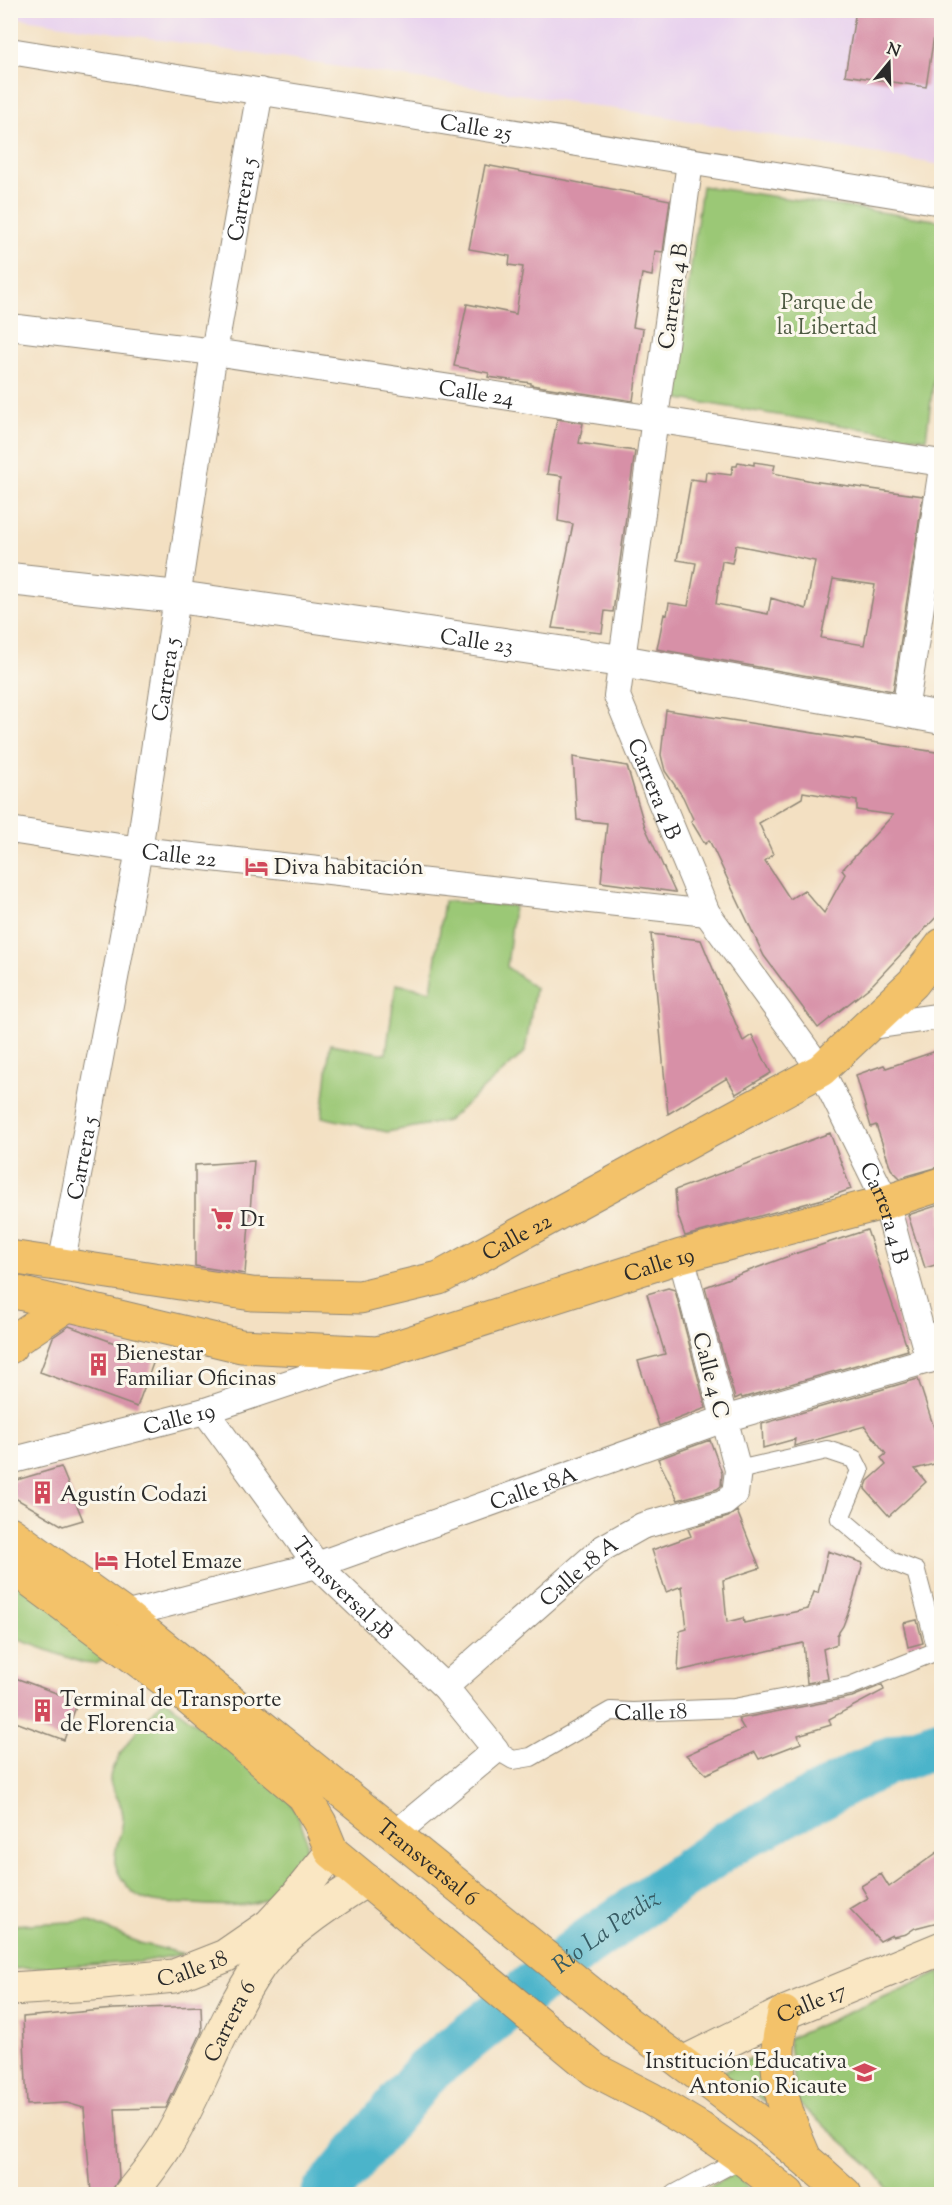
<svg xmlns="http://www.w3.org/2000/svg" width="952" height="2205" font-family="'Sorts Mill Goudy',serif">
<rect width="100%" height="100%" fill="#fbf7ec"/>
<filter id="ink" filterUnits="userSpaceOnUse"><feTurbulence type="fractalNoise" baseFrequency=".0167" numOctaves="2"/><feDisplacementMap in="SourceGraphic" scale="12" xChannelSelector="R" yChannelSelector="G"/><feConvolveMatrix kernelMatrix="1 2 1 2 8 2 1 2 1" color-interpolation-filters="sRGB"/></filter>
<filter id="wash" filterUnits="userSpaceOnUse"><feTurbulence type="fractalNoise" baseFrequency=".008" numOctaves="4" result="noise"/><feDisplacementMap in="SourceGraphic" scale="24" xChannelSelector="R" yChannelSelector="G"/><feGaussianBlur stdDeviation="1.35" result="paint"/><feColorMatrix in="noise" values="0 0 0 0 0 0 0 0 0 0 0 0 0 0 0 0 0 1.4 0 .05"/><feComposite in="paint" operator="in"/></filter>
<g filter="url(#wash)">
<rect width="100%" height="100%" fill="#f3e0c2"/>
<path fill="#e8d2ee" d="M 10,11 L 941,11 L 941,165 L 662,116 L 11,17 Z"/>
<path fill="#9bc876" stroke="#637a50" stroke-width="1.5" d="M 702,186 L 941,221 L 941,323 L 926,439 L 673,398 Z
M 444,901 L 514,906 L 507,967 L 535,988 L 525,1052 L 447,1121 L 387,1132 L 322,1117 L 330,1044 L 386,1054 L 396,984 L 431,991 Z
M 10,1575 L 107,1651 L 101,1661 L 94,1664 L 83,1663 L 11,1637 Z
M 164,1699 C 188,1718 212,1736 236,1755 C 258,1772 285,1788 297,1814 C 320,1859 298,1894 250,1904 C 232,1907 210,1905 191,1904 C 176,1903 156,1905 142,1898 C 130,1893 118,1876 115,1863 C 113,1849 123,1832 123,1818 C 123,1801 111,1791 110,1781 C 108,1760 151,1715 164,1699 Z
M 88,1921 L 140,1943 L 184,1954 L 140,1962 L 11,1969 L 11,1925 Z
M 941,1972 L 941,2194 L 892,2194 L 869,2165 L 798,2103 L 788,2039 Z
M 756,2056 L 766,2102 L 720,2073 Z
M 737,2172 L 753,2194 L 696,2194 Z"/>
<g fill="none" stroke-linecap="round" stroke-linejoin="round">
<path stroke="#4cb4ca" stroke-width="48" id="s1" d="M 325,2194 L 427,2071 L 584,1945 L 731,1842 L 885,1762 L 942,1743"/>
</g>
<g id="blocks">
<path fill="#d790a7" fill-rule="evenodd" d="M 856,10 L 938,10 L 926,87 L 845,75 Z
M 485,165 L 670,200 L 663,252 L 655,251 L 652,276 L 642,274 L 633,327 L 643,329 L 633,401 L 531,385 L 531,383 L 488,377 L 489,373 L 454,366 L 467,304 L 516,314 L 523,267 L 509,265 L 510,256 L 469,249 Z
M 557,419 L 583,423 L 579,443 L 635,451 L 613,612 L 605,611 L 602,633 L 552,628 L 573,524 L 558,521 L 562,476 L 547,474 Z
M 738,462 L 754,465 L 754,462 L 775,465 L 773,473 L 812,481 L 923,496 L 893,691 L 657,649 L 664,614 L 667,615 L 669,603 L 688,606 L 696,563 L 677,560 L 691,479 L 705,481 L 706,472 L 731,475 L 733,466 L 737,466 ZM 736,545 L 815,561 L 806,609 L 771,598 L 768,614 L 716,604 L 722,561 L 732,563 ZM 833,579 L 875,585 L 864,645 L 821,638 Z
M 666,710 L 942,753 L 942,911 L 871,986 L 818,1028 L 764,956 L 709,840 L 705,844 L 691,821 L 693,819 L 683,797 L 665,771 L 661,755 ZM 803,792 L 857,801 L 857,810 L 893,815 L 842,870 L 845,874 L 824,913 L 804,890 L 790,899 L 765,861 L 773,854 L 759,823 L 802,798 Z
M 573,757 L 627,766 L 645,827 L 675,892 L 601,882 L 607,823 L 577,820 Z
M 651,934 L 701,940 L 743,1041 L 752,1035 L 771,1073 L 736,1094 L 727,1078 L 668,1114 Z
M 942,1049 L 942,1166 L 900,1178 L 891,1169 L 876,1125 L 871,1127 L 856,1075 L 884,1065 L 886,1068 Z
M 830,1133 L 851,1189 L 823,1199 L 685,1236 L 677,1213 L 675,1190 Z
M 254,1161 L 245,1274 L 195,1266 L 195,1165 Z
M 942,1204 L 942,1263 L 925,1268 L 908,1215 Z
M 867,1230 L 908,1350 L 742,1398 L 741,1396 L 735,1399 L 705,1287 L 797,1253 Z
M 668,1288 L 675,1290 L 706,1408 L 659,1426 L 638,1361 L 665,1354 L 647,1294 Z
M 69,1326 L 155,1358 L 137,1407 L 40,1372 L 53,1337 Z
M 918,1379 L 942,1452 L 942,1462 L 915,1469 L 926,1482 L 889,1516 L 865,1489 L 868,1481 L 886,1465 L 881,1458 L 886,1454 L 865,1426 L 794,1446 L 795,1439 L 763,1448 L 762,1424 Z
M 710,1440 L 722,1473 L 721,1486 L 717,1489 L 678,1500 L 658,1459 Z
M 61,1467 L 83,1520 L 63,1526 L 15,1498 L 10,1487 L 10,1482 Z
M 737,1511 L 760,1568 L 723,1580 L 727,1622 L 743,1618 L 744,1623 L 808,1609 L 814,1592 L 818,1593 L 828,1551 L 863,1563 L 853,1599 L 843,1626 L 837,1635 L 837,1644 L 823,1649 L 828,1679 L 807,1683 L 803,1643 L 678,1671 L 680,1631 L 687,1629 L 682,1586 L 666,1592 L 652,1550 L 691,1536 L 688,1529 L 728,1517 Z
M 917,1620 L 923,1643 L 908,1647 L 903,1623 Z
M 10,1676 L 78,1701 L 64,1740 L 10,1720 Z
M 882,1685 L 884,1690 L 829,1719 L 831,1725 L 798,1735 L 801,1743 L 759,1759 L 755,1752 L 706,1774 L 686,1755 L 744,1729 L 738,1719 L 852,1697 Z
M 942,1849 L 942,1921 L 915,1928 L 906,1934 L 893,1937 L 892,1935 L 880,1941 L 850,1909 L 868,1898 L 861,1886 L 881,1874 L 889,1887 Z
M 201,2006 L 202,2031 L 166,2108 L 115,2109 L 119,2178 L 112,2191 L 91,2192 L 84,2108 L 67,2103 L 27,2105 L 23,2017 L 114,2009 Z"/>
</g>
</g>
<g filter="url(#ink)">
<use href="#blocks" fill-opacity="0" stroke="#8f8676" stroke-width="1.5"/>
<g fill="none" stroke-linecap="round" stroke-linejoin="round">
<defs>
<g id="pedestrian">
<path d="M 738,1470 L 827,1450 L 854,1459 L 860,1471 L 840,1518 L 891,1561 L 916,1571 L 937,1650"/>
<path id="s2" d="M 496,1750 L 513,1760 L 531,1757 L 611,1711 L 633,1712 L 734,1708 L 850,1686 L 942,1649"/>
<path d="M 675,2194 L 742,2158"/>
</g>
<g id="minor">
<path id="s3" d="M 10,51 L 942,202"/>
<path id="s4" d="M 690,162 L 617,696 L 707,913 L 821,1070 L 886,1202 L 929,1360"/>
<path id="s5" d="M 10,327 L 214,352 L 942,463"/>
<path d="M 905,711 L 942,468"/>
<path id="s6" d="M 10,830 L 139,850 L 707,913"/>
<path d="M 866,1027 L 942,1016"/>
<path id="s7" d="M 61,1266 L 139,850 L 214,352 L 260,91"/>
<path id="s8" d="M 205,1411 L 317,1565 L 445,1687 L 496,1750 L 395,1834"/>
<path id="s9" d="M 10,1461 L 205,1411 L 367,1357"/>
<path id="s10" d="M 124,1615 L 317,1565 L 724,1419 L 942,1356"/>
<path id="s11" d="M 445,1687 L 603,1548 L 642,1526 L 724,1503 L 735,1494 L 738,1470 L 681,1256"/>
</g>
<g id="tertiary">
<path id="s12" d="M 10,579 L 178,597 L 621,661 L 942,718"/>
</g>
<g id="secondary">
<path id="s13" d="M 10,1989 L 92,1984 L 174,1976 L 225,1956 L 270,1925 L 295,1898 L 332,1852"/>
<path id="s14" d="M 683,2063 L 784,2013 L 942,1948"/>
<path id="s15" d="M 130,2194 C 144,2177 159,2159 170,2139 C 202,2083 223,2019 260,1965 C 283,1933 332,1901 366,1880"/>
</g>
<g id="primary">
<path id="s16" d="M 10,1257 L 252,1294 L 360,1297 L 439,1278 L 821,1070 L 913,983 L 942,945"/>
<path id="s17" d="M 10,1293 L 19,1293 L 241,1346 L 378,1353 L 681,1256 L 886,1202 L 942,1184"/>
<path d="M 10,1347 L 15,1340 L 67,1305"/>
<path id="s18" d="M 10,1533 L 124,1615 L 630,2025 C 705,2078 778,2133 845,2194"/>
<path d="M 10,1565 L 182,1693 L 304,1796 L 320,1823 L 332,1852 L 595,2070 L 651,2099 L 701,2129 L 742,2158 L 788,2194"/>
<path d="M 784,2013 C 782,2025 778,2038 778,2051 C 776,2088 789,2122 804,2156"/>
</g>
</defs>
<use href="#pedestrian" stroke="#8f8676" stroke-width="20"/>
<use href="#minor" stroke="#8f8676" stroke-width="28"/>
<use href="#tertiary" stroke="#8f8676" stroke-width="34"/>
<use href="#secondary" stroke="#8f8676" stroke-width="35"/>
<use href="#primary" stroke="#8f8676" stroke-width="35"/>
<use href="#pedestrian" stroke="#fff" stroke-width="18"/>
<use href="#minor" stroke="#fff" stroke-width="26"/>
<use href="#tertiary" stroke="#fff" stroke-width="32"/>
<use href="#secondary" stroke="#fae7c3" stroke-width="33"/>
<use href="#primary" stroke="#f3c26a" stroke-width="33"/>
</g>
</g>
<defs>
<symbol id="hotel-bare" viewBox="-9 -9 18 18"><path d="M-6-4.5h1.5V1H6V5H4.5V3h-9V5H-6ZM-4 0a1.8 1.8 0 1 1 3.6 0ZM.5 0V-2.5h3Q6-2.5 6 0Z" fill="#d1495b" stroke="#fbf7ec" stroke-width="2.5" paint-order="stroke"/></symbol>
<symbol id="supermarket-bare" viewBox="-9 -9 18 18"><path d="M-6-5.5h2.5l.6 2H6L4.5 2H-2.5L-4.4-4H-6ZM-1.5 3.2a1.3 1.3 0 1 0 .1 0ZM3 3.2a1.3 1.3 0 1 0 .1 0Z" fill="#d1495b" stroke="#fbf7ec" stroke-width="2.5" paint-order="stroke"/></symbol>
<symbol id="building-bare" viewBox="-9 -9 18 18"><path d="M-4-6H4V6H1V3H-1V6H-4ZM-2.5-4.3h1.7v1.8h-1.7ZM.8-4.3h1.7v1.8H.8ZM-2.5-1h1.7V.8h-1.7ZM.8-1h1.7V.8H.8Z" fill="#d1495b" stroke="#fbf7ec" stroke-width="2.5" paint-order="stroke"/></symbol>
<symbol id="school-bare" viewBox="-9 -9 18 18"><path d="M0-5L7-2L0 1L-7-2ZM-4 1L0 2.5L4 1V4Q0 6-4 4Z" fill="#d1495b" stroke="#fbf7ec" stroke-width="2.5" paint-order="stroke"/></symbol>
</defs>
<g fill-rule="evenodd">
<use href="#hotel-bare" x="240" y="850" width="33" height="33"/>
<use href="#supermarket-bare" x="206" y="1202" width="33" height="33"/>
<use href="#building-bare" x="82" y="1348" width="33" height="33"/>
<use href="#building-bare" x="26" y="1476" width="33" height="33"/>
<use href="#hotel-bare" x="90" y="1544" width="33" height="33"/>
<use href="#building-bare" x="26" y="1694" width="33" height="33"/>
<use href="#school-bare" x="848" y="2056" width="33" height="33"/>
</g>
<g text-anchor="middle" stroke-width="6" stroke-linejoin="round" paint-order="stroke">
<g font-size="22" fill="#2b2b2b" stroke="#fbf7ec">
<text dy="8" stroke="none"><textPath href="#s3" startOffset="472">Calle 25</textPath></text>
<text dy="8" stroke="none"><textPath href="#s7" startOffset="1082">Carrera 5</textPath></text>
<text transform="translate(672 296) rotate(-82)" y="8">Carrera 4 B</text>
<text dy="8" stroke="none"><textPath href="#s5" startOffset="471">Calle 24</textPath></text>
<text dy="8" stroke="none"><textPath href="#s12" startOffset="471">Calle 23</textPath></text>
<text dy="8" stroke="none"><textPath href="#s7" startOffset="596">Carrera 5</textPath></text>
<text dy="8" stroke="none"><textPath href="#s4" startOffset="639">Carrera 4 B</textPath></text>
<text dy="8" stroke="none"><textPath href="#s6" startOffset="171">Calle 22</textPath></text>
<text dy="8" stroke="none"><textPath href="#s7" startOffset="110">Carrera 5</textPath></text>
<text dy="8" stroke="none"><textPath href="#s4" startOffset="1125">Carrera 4 B</textPath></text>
<text dy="8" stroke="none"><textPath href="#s16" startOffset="522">Calle 22</textPath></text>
<text dy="8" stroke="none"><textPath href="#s17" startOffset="669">Calle 19</textPath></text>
<text transform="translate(712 1375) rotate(75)" y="8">Calle 4 C</text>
<text dy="8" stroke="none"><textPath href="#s9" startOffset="174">Calle 19</textPath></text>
<text dy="8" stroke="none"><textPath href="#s10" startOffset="429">Calle 18A</textPath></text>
<text dy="8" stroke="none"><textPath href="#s11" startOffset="177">Calle 18 A</textPath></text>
<text dy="8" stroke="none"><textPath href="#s8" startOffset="225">Transversal 5B</textPath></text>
<text dy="8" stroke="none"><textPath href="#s2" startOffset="170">Calle 18</textPath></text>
<text dy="8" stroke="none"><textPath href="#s18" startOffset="532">Transversal 6</textPath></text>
<text dy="8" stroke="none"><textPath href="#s13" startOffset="184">Calle 18</textPath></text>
<text dy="8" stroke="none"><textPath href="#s14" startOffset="142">Calle 17</textPath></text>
<text dy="8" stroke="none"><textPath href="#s15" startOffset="200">Carrera 6</textPath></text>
</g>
<g font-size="22" fill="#4d5a42" stroke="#fbf7ec">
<text x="827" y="309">Parque de<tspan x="827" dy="25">la Libertad</tspan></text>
</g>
<g font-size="22" fill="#2b2b2b" stroke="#fbf7ec" text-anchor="start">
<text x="274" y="874">Diva habitación</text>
<text x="240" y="1226">D1</text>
<text x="116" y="1360">Bienestar<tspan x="116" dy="25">Familiar Oficinas</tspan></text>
<text x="60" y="1501">Agustín Codazi</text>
<text x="124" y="1568">Hotel Emaze</text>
<text x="60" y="1706">Terminal de Transporte<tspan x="60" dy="25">de Florencia</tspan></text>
<text x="847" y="2068" text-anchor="end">Institución Educativa<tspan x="847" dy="25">Antonio Ricaute</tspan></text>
</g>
<g font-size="24" font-style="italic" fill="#375b63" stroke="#fbf7ec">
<text dy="8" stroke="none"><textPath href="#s1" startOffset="387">Río La Perdiz</textPath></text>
</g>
</g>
<rect width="952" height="2205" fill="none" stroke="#fbf7ec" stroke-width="36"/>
<g transform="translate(889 63) rotate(19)" stroke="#fbf7ec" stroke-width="4.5" paint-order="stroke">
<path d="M0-4.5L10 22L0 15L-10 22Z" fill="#2b2b2b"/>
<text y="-9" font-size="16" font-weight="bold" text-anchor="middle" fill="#2b2b2b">N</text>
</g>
</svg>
